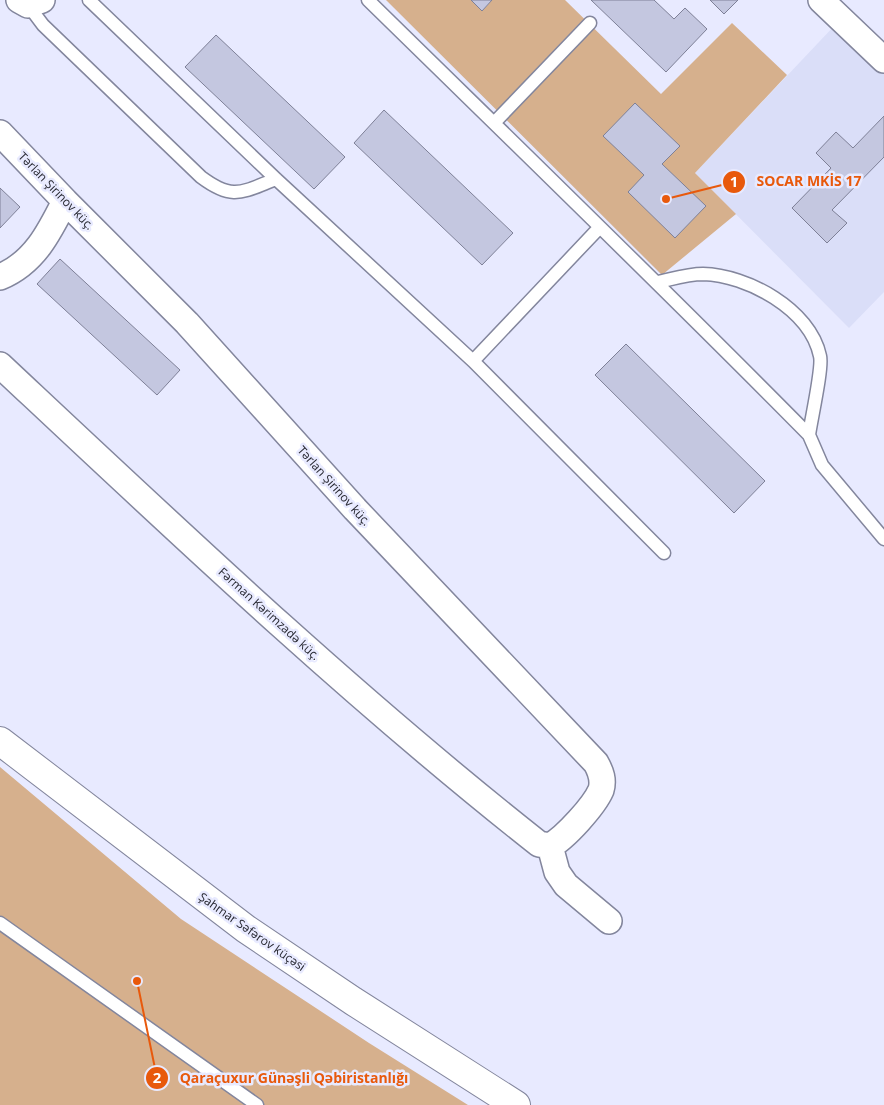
<svg xmlns="http://www.w3.org/2000/svg" width="884" height="1105" font-family="'Open Sans',sans-serif">
<rect width="100%" height="100%" fill="#e8eaff"/>
<path fill="#dadef8" d="M 836,24 L 884,72 L 884,292 L 849,328 L 695,173 Z"/>
<path fill="#d6b08d" d="M 386,0 L 471,0 L 482,11 L 492,0 L 565,0 L 661,94 L 732,23 L 787,75 L 695,173 L 736,214 L 662,275 Z
M 0,767 L 181,919 L 369,1043 L 468,1105 L 0,1105 Z"/>
<path fill="#c4c7e0" stroke="#7e8097" d="M 471,0 L 492,0 L 482,11 Z
M 591,0 L 654,0 L 674,19 L 685,8 L 707,29 L 666,72 Z
M 710,0 L 738,0 L 724,14 Z
M 216,35 L 345,157 L 314,189 L 185,67 Z
M 635,103 L 680,146 L 662,164 L 706,206 L 675,238 L 628,192 L 644,175 L 603,136 Z
M 384,110 L 513,233 L 482,265 L 354,143 Z
M 884,116 L 884,157 L 832,210 L 847,223 L 827,243 L 792,208 L 831,168 L 816,153 L 836,132 L 853,148 Z
M 0,188 L 20,207 L 0,228 Z
M 60,259 L 180,370 L 157,395 L 37,284 Z
M 626,344 L 765,481 L 734,513 L 595,375 Z"/>
<g fill="none" stroke-linecap="round" stroke-linejoin="round">
<defs>
<path id="lane" d="M 89,0 L 276,179 L 473,361 L 664,553
M 368,0 C 516,145 664,288 809,435 L 822,465 L 884,539
M 28,5 L 43,25 L 201,177 C 233,201 242,192 276,179
M 494,123 L 590,23
M 658,282 C 672,279 688,274 703,274 C 747,275 810,309 820,356 C 823,367 811,420 809,435
M 473,361 L 599,228
M 0,923 L 257,1105"/>
<path id="street" d="M 19,0 L 28,5 L 42,0
M 821,0 L 884,60
M 0,133 L 65,201 L 187,323 L 355,509 L 596,763 C 601,772 604,780 601,790 C 594,806 565,838 550,846
M 0,277 C 34,263 49,233 65,201
M 0,365 C 175,529 350,695 539,844 L 550,846
M 550,846 L 557,872 L 566,885 L 609,921"/>
<path id="secondary" d="M 0,741 L 246,929 L 353,1001 L 516,1105"/>
</defs>
<use href="#lane" stroke="#83869d" stroke-width="15"/>
<use href="#street" stroke="#83869d" stroke-width="28"/>
<use href="#secondary" stroke="#83869d" stroke-width="30"/>
<use href="#lane" stroke="#fff" stroke-width="12"/>
<use href="#street" stroke="#fff" stroke-width="25"/>
<use href="#secondary" stroke="#fff" stroke-width="28"/>
</g>
<g text-anchor="middle" stroke-width="5" stroke-linejoin="round" paint-order="stroke">
<g font-size="12" fill="#262730" stroke="#e8eaff">
<text transform="translate(56 191) rotate(46)" y="4">Tərlan Şirinov küç.</text>
<text transform="translate(334 486) rotate(48)" y="4">Tərlan Şirinov küç.</text>
<text transform="translate(269 614) rotate(42)" y="4">Fərman Kərimzadə küç.</text>
<text transform="translate(252 932) rotate(35)" y="4">Şahmar Səfərov küçəsi</text>
</g>
</g>
<path fill="none" stroke="#e8590c" stroke-width="2" d="M666 199L734 182M137 981L157 1078"/>
<g fill="#e8590c" stroke="#e8eaff" stroke-width="2">
<circle cx="666" cy="199" r="5"/>
<circle cx="137" cy="981" r="5"/>
<circle cx="734" cy="182" r="12"/>
<circle cx="157" cy="1078" r="12"/>
</g>
<g font-size="15" text-anchor="middle" font-weight="bold" fill="#fff">
<text x="734" y="187">1</text>
<text x="157" y="1083">2</text>
</g>
<g font-size="14" text-anchor="middle" font-weight="bold" fill="#e8590c" stroke="#e8eaff" stroke-width="5" stroke-linejoin="round" paint-order="stroke">
<text x="809" y="186">SOCAR MKİS 17</text>
<text x="294" y="1083">Qaraçuxur Günəşli Qəbiristanlığı</text>
</g>
</svg>
